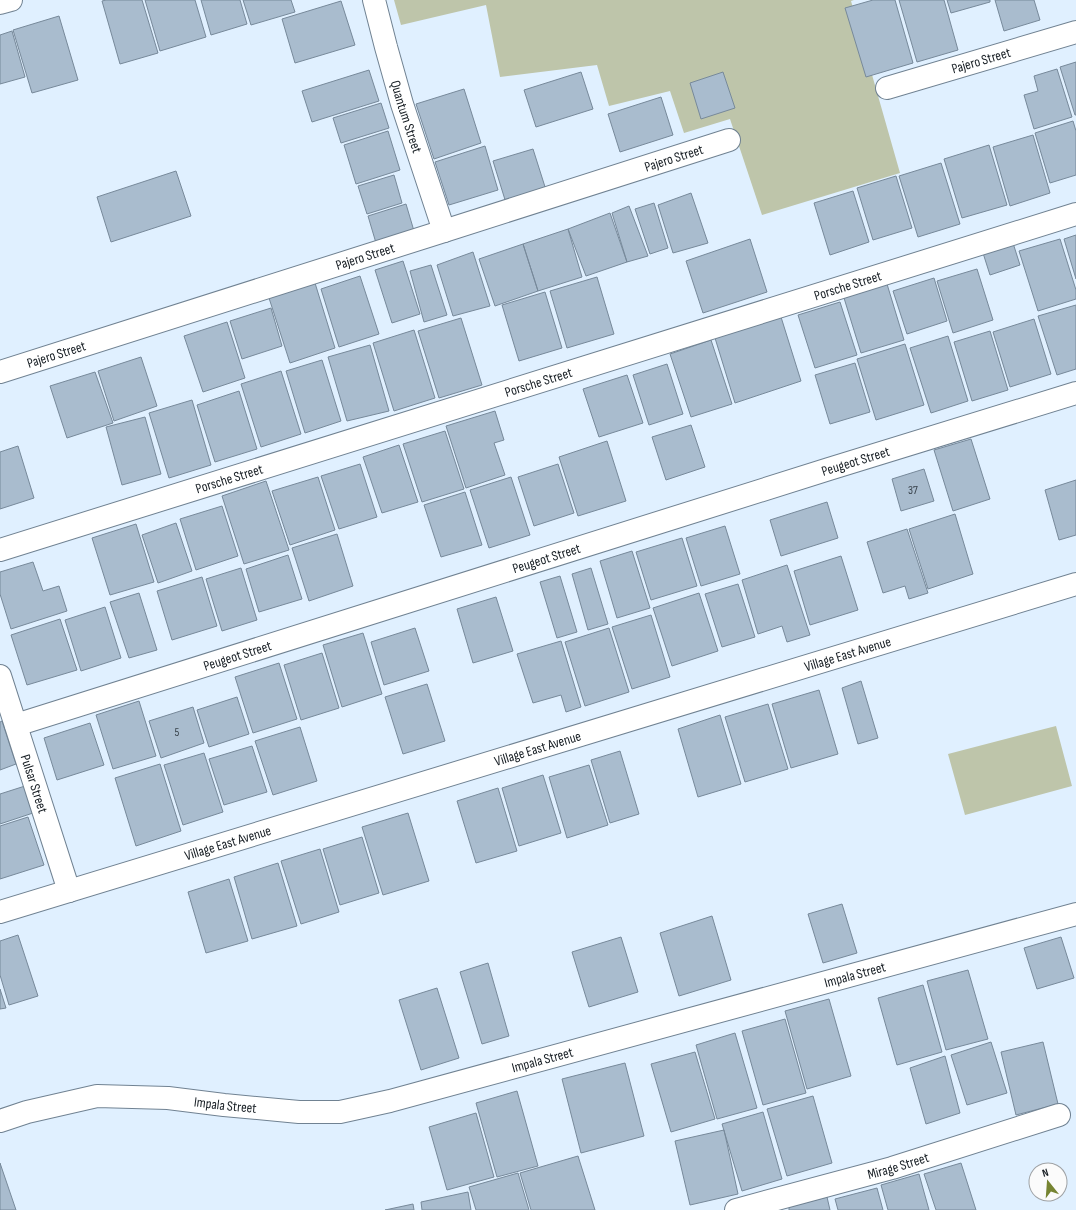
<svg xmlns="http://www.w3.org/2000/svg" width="1076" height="1210" font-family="'Sofia Sans Condensed',sans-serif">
<rect width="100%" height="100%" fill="#e0f0ff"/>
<path fill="#bec5aa" d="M 394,0 L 854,0 L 851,1 L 900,173 L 762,215 L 730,119 L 684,133 L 670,91 L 609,106 L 597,65 L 500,77 L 486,5 L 401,25 Z
M 1056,726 L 1072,786 L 965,815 L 948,754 Z"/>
<path fill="#a9bcce" stroke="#77899a" d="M 106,0 L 142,0 L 158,53 L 120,64 L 102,1 Z
M 145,0 L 195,0 L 206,37 L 160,51 Z
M 201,0 L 240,0 L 247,24 L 211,35 Z
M 243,0 L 291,0 L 295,12 L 251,25 Z
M 873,0 L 895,0 L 913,63 L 866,77 L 845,8 Z
M 899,0 L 944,0 L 958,50 L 917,62 Z
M 947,0 L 990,0 L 990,2 L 951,13 Z
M 995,0 L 1034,0 L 1040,20 L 1004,31 Z
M 341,1 L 355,45 L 295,63 L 282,19 Z
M 59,16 L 78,80 L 32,93 L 13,30 Z
M 12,31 L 25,77 L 0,84 L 0,35 Z
M 1076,62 L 1076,115 L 1075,115 L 1060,67 Z
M 1057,69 L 1072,117 L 1034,129 L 1024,95 L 1038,91 L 1034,76 Z
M 369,70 L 379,101 L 312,122 L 302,91 Z
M 581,72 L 593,109 L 536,127 L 524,90 Z
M 723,72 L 735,108 L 701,119 L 690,83 Z
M 464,89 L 481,143 L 434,159 L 416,104 Z
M 661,97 L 673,135 L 620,152 L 608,114 Z
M 381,103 L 389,128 L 341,143 L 333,118 Z
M 1073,121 L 1076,131 L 1076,175 L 1050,183 L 1035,133 Z
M 388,131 L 400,170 L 356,184 L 344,145 Z
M 1033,135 L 1050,193 L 1010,206 L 993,147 Z
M 989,145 L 1007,205 L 962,218 L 944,159 Z
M 485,146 L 498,190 L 449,205 L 435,162 Z
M 533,149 L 546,190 L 506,203 L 493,161 Z
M 941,163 L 960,224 L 918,237 L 899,176 Z
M 176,171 L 191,216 L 111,242 L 97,197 Z
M 394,175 L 402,203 L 367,214 L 358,186 Z
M 896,176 L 912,228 L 873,240 L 857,188 Z
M 853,191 L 869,242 L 830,255 L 814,203 Z
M 691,193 L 708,243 L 673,253 L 658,205 Z
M 654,203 L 668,248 L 650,254 L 635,209 Z
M 406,204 L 414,231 L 376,243 L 368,216 Z
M 629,206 L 648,256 L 627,262 L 612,213 Z
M 610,213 L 627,262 L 586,276 L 568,229 Z
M 568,229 L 582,277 L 538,291 L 523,244 Z
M 1076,235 L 1076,279 L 1064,239 Z
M 750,239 L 767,292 L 703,313 L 686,261 Z
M 1060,239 L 1076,290 L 1076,299 L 1038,311 L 1019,251 Z
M 1013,243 L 1020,265 L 990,275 L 983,253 Z
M 523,244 L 538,291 L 495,306 L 479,259 Z
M 473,252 L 490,306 L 453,316 L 437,265 Z
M 403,261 L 420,314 L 392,323 L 375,270 Z
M 431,265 L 447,315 L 424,322 L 410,271 Z
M 977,269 L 993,320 L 953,333 L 937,281 Z
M 360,276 L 379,334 L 339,347 L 321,289 Z
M 597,277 L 614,334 L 567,348 L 550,291 Z
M 934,278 L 947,321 L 907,334 L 893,291 Z
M 315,283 L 335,348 L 290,363 L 269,298 Z
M 887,284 L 904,340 L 861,353 L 844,298 Z
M 545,292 L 562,348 L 519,361 L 502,305 Z
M 840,302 L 857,355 L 815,368 L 798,315 Z
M 1076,305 L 1076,369 L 1057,375 L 1038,316 Z
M 271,308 L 282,346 L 242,359 L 230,321 Z
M 781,317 L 801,381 L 735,403 L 715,338 Z
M 461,318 L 482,385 L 439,398 L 418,331 Z
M 1034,319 L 1051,374 L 1010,387 L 993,332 Z
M 227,322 L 245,378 L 203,392 L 184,336 Z
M 414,330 L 435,398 L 394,411 L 373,343 Z
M 990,331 L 1008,390 L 972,401 L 954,342 Z
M 948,336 L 968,401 L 931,413 L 910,348 Z
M 711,340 L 732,404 L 691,417 L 670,354 Z
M 905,344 L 924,405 L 876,420 L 857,359 Z
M 370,345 L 389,411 L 347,421 L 328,357 Z
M 141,357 L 157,406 L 114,421 L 98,371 Z
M 322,360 L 341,421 L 305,433 L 286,371 Z
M 855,363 L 870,412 L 830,424 L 815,375 Z
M 667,364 L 683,414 L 649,425 L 633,375 Z
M 281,371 L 301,434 L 261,447 L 241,384 Z
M 95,372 L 113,423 L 67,438 L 50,386 Z
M 627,375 L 643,423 L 599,437 L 583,389 Z
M 239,391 L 257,449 L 215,462 L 197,405 Z
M 192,400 L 211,465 L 169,478 L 149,413 Z
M 495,411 L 504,440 L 494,443 L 505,475 L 466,488 L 446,426 Z
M 145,417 L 161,474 L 122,485 L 106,427 Z
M 691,425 L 705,467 L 666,480 L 652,437 Z
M 445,431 L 464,489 L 422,502 L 403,444 Z
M 971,439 L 990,499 L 953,511 L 934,450 Z
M 607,441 L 626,501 L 578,516 L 559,457 Z
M 399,445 L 418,502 L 382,513 L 363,457 Z
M 18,446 L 34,498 L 0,509 L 0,452 Z
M 360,464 L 377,517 L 339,529 L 321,476 Z
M 558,464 L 574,513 L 534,526 L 518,477 Z
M 924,469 L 934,501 L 901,511 L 892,479 Z
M 318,477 L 335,530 L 290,545 L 272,491 Z
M 511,477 L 530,535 L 489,548 L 470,490 Z
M 1076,480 L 1076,535 L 1059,540 L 1045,490 Z
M 266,481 L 289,550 L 244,564 L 222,496 Z
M 465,492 L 482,545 L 441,557 L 424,505 Z
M 827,502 L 838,538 L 781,556 L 770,520 Z
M 222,506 L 238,556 L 196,570 L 180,519 Z
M 955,514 L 973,574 L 928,589 L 909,529 Z
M 176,523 L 192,571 L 158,583 L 142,535 Z
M 136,524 L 154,582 L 110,595 L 92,538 Z
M 725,526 L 740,574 L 701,586 L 686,538 Z
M 907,529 L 928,593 L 909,599 L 905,586 L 883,593 L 867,542 Z
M 337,534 L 353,586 L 309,601 L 292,548 Z
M 682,538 L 697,586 L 651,600 L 636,552 Z
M 632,551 L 650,608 L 617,618 L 600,561 Z
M 288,555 L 302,599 L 259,612 L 246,569 Z
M 841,556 L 858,610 L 810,625 L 794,571 Z
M 33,562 L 43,591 L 59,586 L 67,611 L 11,629 L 0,594 L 0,572 Z
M 787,565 L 810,635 L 787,642 L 782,626 L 758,634 L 742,580 Z
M 241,568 L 257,620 L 222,631 L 206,579 Z
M 591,568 L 608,624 L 588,630 L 572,574 Z
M 560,576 L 577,632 L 557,638 L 540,582 Z
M 202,577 L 217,626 L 172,640 L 157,591 Z
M 738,584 L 755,637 L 722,647 L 705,594 Z
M 139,593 L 157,650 L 129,658 L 110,602 Z
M 699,593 L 718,651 L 672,666 L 653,608 Z
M 496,597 L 513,651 L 473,663 L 457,609 Z
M 105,607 L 121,658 L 81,671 L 65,620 Z
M 651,615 L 670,677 L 632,689 L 612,627 Z
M 60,619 L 77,670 L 27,685 L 11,635 Z
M 415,628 L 429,671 L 384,685 L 371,642 Z
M 609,628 L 629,692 L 585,706 L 565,642 Z
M 363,633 L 382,694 L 342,707 L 323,645 Z
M 561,641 L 581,707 L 566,712 L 561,695 L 533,703 L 517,654 Z
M 322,653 L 339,708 L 301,720 L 284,665 Z
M 279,663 L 297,719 L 253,733 L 235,677 Z
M 861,681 L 878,738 L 858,744 L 842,688 Z
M 427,684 L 445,741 L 403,754 L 385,697 Z
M 819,690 L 838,754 L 791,768 L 772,704 Z
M 237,697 L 249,734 L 209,747 L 197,710 Z
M 139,701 L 156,756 L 113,769 L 96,715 Z
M 768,704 L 788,769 L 745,782 L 725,717 Z
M 193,707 L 204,743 L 161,758 L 149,721 Z
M 720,715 L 741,784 L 698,797 L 678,729 Z
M 2,721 L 16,764 L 0,770 L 0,722 Z
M 90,723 L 104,765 L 57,780 L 44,738 Z
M 300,727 L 317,781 L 273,795 L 255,741 Z
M 252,746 L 267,792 L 224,805 L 209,759 Z
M 620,751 L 639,814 L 610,823 L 591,760 Z
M 204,753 L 223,812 L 183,825 L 164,765 Z
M 160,764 L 181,831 L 136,846 L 115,778 Z
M 589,765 L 608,825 L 567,838 L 549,777 Z
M 543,775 L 561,833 L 519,846 L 502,788 Z
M 25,786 L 33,813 L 0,824 L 0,794 Z
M 498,788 L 517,851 L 476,863 L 457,801 Z
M 408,813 L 429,881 L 383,895 L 362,827 Z
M 28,817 L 44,865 L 0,879 L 0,826 Z
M 362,837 L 379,893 L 340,905 L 323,849 Z
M 320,849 L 339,912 L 301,924 L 281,861 Z
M 278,863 L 297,926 L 252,939 L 234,877 Z
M 229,879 L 248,941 L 206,953 L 188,892 Z
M 842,904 L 857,953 L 823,963 L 808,914 Z
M 712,916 L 731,980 L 679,996 L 660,933 Z
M 18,935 L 38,996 L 9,1005 L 0,975 L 0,941 Z
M 621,937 L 638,992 L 589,1007 L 572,952 Z
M 1061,937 L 1074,978 L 1037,989 L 1024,948 Z
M 488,963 L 509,1036 L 482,1044 L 460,972 Z
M 968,970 L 988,1039 L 946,1050 L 927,981 Z
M 923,985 L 942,1052 L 897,1065 L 878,998 Z
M 437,988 L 459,1058 L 421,1070 L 399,1000 Z
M 0,989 L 6,1008 L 0,1009 Z
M 829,999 L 851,1076 L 807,1089 L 785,1011 Z
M 785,1019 L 806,1093 L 763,1105 L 742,1031 Z
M 735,1033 L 757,1108 L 717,1119 L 696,1045 Z
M 991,1042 L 1007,1093 L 967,1105 L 951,1055 Z
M 1043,1042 L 1058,1104 L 1016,1115 L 1001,1052 Z
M 695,1052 L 715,1119 L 671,1132 L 651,1064 Z
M 945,1056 L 960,1113 L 926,1124 L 910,1068 Z
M 625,1063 L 644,1136 L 581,1153 L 562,1079 Z
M 517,1091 L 538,1166 L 497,1177 L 476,1103 Z
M 813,1096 L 832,1163 L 787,1176 L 767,1109 Z
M 763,1112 L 782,1179 L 742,1191 L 722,1124 Z
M 476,1113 L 494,1177 L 447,1190 L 429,1127 Z
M 724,1130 L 738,1194 L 690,1205 L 675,1141 Z
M 578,1156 L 595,1210 L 531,1210 L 520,1173 Z
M 0,1163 L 16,1210 L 0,1210 Z
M 961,1163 L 976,1210 L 936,1210 L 924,1174 Z
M 518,1173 L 529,1210 L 476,1210 L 469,1187 Z
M 919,1174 L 929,1210 L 888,1210 L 881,1185 Z
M 877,1188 L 883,1210 L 838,1210 L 835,1199 Z
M 468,1192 L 471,1210 L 422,1210 L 421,1202 Z
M 827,1197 L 830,1210 L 789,1210 L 789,1207 Z
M 413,1204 L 414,1210 L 385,1210 Z"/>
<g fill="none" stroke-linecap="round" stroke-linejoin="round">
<defs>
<g id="street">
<path id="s1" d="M 374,0 L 386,47 L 402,104 L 444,231"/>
<path d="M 0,3 L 11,0"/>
<path id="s2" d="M 887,88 L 1076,32"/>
<path id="s3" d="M 0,372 L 444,231 L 729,140"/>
<path id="s4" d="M 0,550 L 1076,214"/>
<path id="s5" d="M 0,676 L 69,891"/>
<path id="s6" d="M 16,725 L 829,469 L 1076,393"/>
<path id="s7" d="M 0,1121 L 27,1112 L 97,1096 L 168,1098 L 224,1105 L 299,1112 L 340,1112 L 390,1101 L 1076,914"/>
<path id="s8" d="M 736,1210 L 892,1168 L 1059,1115"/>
</g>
<g id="secondary">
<path id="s9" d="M 0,912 L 1076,584"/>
</g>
</defs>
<use href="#street" stroke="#708292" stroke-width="24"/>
<use href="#secondary" stroke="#708292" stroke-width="24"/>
<use href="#street" stroke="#fff" stroke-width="22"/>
<use href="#secondary" stroke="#fff" stroke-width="22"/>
</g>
<g text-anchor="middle" stroke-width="4" stroke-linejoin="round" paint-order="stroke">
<g font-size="12" fill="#3b454e">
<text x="913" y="494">37</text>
<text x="177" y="736">5</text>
</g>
<g font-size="14" fill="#161d23" stroke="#fbfbfb">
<text dy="5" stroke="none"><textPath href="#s2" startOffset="98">Pajero Street</textPath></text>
<text dy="5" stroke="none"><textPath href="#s1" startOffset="121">Quantum Street</textPath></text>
<text dy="5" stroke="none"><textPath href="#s3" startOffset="707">Pajero Street</textPath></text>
<text dy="5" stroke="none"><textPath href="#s3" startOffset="383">Pajero Street</textPath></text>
<text dy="5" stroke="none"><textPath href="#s4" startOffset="888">Porsche Street</textPath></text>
<text dy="5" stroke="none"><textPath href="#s3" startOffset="59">Pajero Street</textPath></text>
<text dy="5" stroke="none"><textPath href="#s4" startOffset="564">Porsche Street</textPath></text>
<text dy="5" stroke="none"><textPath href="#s6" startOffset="880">Peugeot Street</textPath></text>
<text dy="5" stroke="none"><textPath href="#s4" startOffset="240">Porsche Street</textPath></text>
<text dy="5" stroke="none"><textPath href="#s6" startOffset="556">Peugeot Street</textPath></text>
<text dy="5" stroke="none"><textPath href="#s9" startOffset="886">Village East Avenue</textPath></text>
<text dy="5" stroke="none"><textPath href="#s6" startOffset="232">Peugeot Street</textPath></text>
<text dy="5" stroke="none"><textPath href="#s9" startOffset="562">Village East Avenue</textPath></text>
<text dy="5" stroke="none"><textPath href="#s5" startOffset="113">Pulsar Street</textPath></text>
<text dy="5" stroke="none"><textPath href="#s9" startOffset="238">Village East Avenue</textPath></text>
<text dy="5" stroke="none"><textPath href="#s7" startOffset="877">Impala Street</textPath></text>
<text dy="5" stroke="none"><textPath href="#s7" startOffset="553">Impala Street</textPath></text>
<text dy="5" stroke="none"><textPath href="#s7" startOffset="229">Impala Street</textPath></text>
<text dy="5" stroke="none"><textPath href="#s8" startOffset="168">Mirage Street</textPath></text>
</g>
</g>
<g transform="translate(1048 1182) rotate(343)"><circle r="19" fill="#fbfbfb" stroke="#9fa2a5"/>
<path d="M0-3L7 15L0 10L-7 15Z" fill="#768432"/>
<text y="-6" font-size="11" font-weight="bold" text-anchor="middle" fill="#161d23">N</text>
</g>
</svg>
